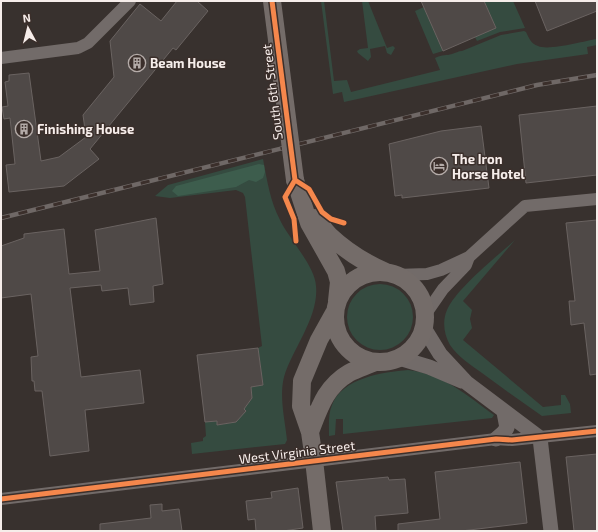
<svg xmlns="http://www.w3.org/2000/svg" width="598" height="532" font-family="'Exo 2',sans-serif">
<rect width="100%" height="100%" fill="#38312e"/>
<path fill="#354b40" d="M 321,1 L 324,1 L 334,81 L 347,80 L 351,92 L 440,70 L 435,58 C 443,54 446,56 452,54 C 456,53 458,51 462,51 L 501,35 L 524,31 L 526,32 C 529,38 531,44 538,46 C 549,51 584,41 597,39 L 597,45 L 587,47 L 588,54 L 517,64 L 344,102 L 342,92 L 333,94 Z
M 362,1 L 368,1 L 387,48 L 393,46 L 395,48 L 391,55 L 387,53 L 385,46 L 370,49 L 371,57 L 368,61 L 358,53 L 357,51 L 360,49 L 368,48 Z
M 484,1 L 513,1 L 525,28 L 500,32 L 477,41 L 475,37 L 496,28 Z
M 424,7 L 443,51 L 433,54 L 415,11 Z
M 263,159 C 267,180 270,201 280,220 C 289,239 315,266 316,286 C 319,317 293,348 284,377 C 279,397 285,420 287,440 L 285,444 L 192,454 L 191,443 L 203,441 L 203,438 L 206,436 L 205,422 L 217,421 L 217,425 L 236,422 L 245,411 L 244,409 L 252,398 L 251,387 L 263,385 L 258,348 L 262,346 L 245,197 L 243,193 L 236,190 L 170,198 L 155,196 L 168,185 Z
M 515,240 L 463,301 L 472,310 L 470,319 L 472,328 L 463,340 L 543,407 L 561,405 L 561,395 L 565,395 L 570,404 L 571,413 L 542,416 C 522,402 502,388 482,373 C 471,365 458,357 450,345 C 444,335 442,321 447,310 C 456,289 496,257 515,240 Z
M347 317a33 33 0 1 1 66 0a33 33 0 1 1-66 0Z
M 408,370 C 444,374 466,395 494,415 L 492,418 L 343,434 L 343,419 L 336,419 L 335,435 L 329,436 C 329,426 328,414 332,405 C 342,378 383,372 408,370 Z"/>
<path fill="#3d5d4d" d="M 259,164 L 264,165 L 265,172 L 263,178 L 256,182 L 249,180 L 236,187 L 178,196 L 172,191 L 176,186 Z"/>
<path fill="#4f4947" stroke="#6a6361" d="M 177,1 L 197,1 L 208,11 L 176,50 L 173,48 L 90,149 L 99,159 L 64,186 L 9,192 L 6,165 L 15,164 L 10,118 L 4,119 L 2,107 L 8,106 L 5,82 L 9,81 L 9,75 L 29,73 L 41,161 L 59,157 L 86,137 L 83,115 L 114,77 L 110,41 L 140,4 L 161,21 Z
M 421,1 L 484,1 L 496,28 L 443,51 Z
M 535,1 L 597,1 L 597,11 L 547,31 Z
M 597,106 L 597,175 L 526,183 L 519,115 Z
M 481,126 L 489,188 L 402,198 L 402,195 L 395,196 L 389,144 L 441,131 Z
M 156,218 L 163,284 L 153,286 L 154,302 L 130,305 L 128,288 L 102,291 L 101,285 L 70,288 L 81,377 L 140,370 L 144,403 L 85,410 L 89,451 L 50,456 L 42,391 L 35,391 L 34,381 L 32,381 L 31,357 L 38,356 L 31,294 L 1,298 L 1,246 L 24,238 L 24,234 L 64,229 L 69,274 L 100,271 L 95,230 Z
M 597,220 L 597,374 L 590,375 L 584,323 L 571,325 L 569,301 L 575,301 L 566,223 Z
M 258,348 L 263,385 L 251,387 L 252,398 L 244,409 L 246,411 L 236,422 L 217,425 L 217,421 L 205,422 L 197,355 Z
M 597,454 L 597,531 L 574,531 L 566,457 Z
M 520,462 L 527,523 L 461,531 L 398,531 L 398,524 L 440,519 L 435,472 Z
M 388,477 L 389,480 L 405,479 L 408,513 L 375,516 L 376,531 L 343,531 L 336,482 Z
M 298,488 L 303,528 L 283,531 L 256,531 L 255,519 L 248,520 L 246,501 L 272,498 L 271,492 Z
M 162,504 L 162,511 L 179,509 L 182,531 L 100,531 L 100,524 L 151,518 L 150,505 Z"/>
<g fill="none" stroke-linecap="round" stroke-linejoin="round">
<path stroke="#726b69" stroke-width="12" d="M 1,58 L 78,48 L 88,43 L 130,1
M 396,275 L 427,274 L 441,270 L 469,257 L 525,206 L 597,199
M 425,315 L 443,289 L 466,265 L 469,257
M 1,499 L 496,439 L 512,440 L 597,431"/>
<path stroke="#726b69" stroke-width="15" d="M 424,328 L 440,354 L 467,383 L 540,438 L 551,531
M 399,358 L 429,367 L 462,381
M 496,439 L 503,433 L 507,428 L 504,412"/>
<path stroke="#746c69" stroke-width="18" d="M 295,180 L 309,223 L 336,271 L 339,282 L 337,301
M 315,218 C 320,223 324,230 329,235 C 346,251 365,263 386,272
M335 317a45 45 0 1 1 90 0a45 45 0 1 1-90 0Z
M 310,432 C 319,409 325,387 349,373 C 357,369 366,366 375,362
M 322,531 L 314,460 L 310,432 L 301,406 L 302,381 L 319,340 L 334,313"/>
<defs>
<path id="rail" d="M 1,218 L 537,85 L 597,75"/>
</defs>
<use href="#rail" stroke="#6f6866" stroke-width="4.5"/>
<use href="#rail" stroke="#3b2f2b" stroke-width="3" stroke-dasharray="9" stroke-linecap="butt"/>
<path stroke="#746c69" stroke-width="18" d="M 272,1 L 295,180"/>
<defs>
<path id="cycleway" d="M 272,1 L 295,180
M 295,180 L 309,189 L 322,212 L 331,219 L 344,223
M 295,180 L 285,197 L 294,219 L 296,241
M 1,499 L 496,439 L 512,440 L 597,431"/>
</defs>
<use href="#cycleway" stroke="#3b2f2b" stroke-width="8"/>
<use href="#cycleway" stroke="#f5874c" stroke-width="5"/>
</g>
<defs>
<symbol id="building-ring" viewBox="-11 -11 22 22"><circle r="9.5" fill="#3b2f2b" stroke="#b4aba8" stroke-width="1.5"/><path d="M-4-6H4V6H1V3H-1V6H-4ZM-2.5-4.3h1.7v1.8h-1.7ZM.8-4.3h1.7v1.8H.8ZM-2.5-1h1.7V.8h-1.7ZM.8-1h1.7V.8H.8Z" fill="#b4aba8"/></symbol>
<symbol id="hotel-ring" viewBox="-11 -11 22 22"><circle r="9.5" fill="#3b2f2b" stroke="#b4aba8" stroke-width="1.5"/><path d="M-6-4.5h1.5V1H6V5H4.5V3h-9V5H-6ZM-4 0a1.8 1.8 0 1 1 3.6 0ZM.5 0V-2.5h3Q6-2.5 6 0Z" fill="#b4aba8"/></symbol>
</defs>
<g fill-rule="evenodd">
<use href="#building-ring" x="127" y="53" width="20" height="20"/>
<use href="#building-ring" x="14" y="119" width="20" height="20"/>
<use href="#hotel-ring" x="429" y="156" width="20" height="20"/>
</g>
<g text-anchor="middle" stroke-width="3" stroke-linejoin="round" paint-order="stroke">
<g font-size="13" font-weight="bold" fill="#f6edea" stroke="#3b2f2b" text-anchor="start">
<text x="150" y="68">Beam House</text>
<text x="37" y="134">Finishing House</text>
<text x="452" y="164">The Iron<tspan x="452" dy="15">Horse Hotel</tspan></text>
</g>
<g font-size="13" fill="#f6edea" stroke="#3b2f2b">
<text transform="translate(272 92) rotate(-97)" y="5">South 6th Street</text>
<text transform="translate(297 452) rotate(-7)" y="5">West Virginia Street</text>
</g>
</g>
<rect width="598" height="532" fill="none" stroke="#f6edea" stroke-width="4"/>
<g transform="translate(28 28) rotate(353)" stroke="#3b2f2b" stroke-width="3" paint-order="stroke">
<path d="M0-3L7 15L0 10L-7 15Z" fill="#f6edea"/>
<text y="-6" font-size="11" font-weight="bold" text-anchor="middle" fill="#f6edea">N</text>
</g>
</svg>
